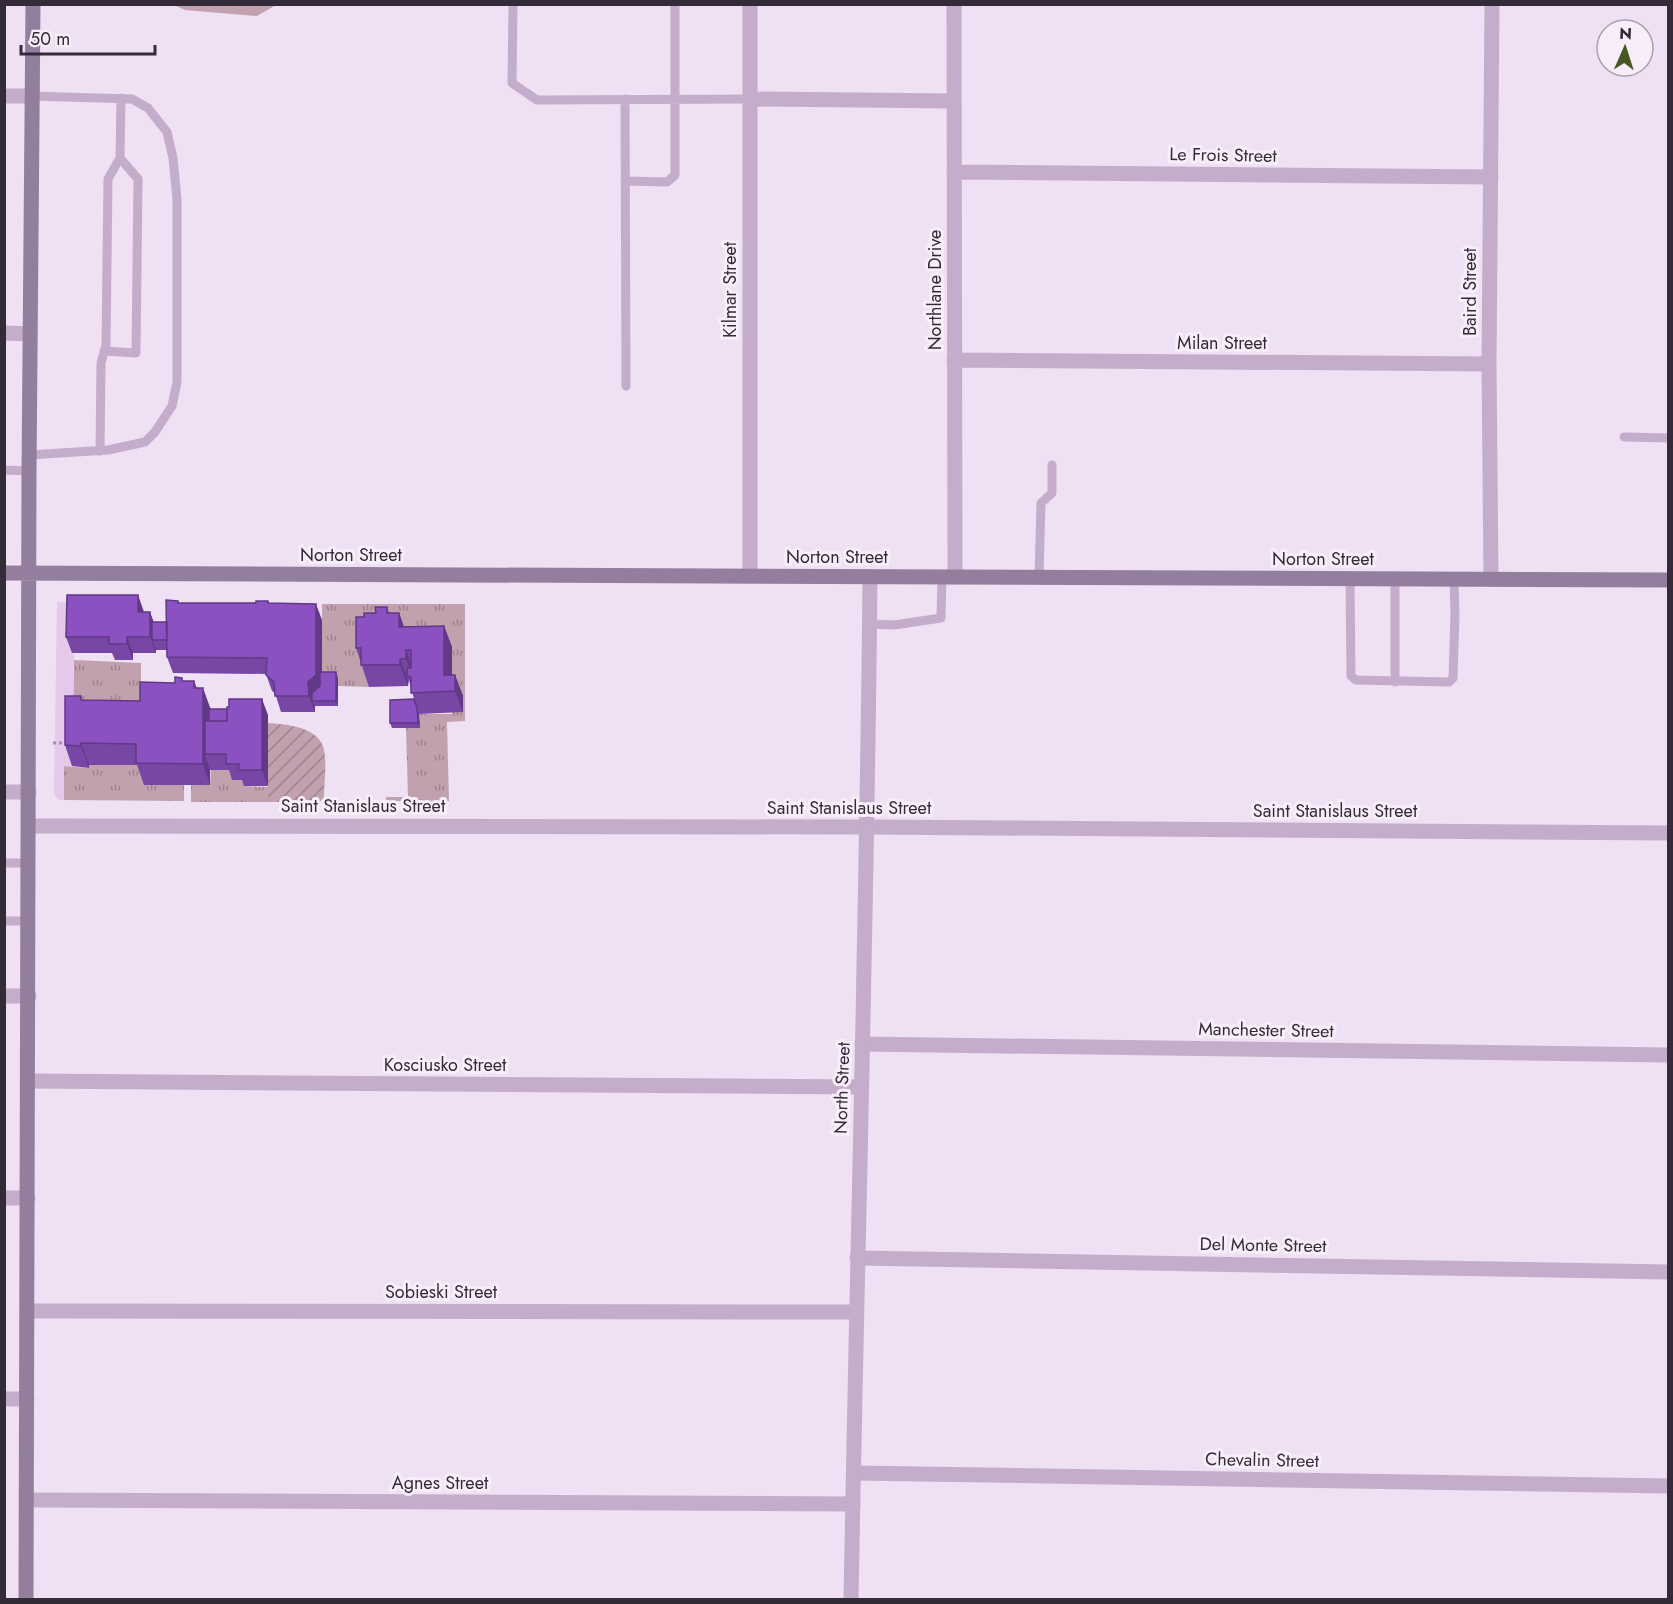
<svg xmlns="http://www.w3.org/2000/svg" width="1673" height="1604" font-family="Jost,sans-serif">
<defs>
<pattern id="grass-tufts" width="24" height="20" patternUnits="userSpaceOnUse" patternTransform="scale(1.5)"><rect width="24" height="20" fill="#c1a1ae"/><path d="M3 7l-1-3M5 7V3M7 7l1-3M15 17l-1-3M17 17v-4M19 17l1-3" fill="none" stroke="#9e838f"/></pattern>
<pattern id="garden-furrows" width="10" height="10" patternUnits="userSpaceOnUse" patternTransform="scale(1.5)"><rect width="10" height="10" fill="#c1a1ae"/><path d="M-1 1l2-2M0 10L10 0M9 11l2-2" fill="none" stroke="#9e838f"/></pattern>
</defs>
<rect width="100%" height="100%" fill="#efe1f3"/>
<path fill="url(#grass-tufts)" d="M 322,604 L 465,604 L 465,721 L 447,722 L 449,801 L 386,801 L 386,797 L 408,797 L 406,728 L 420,728 L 419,714 L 452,714 L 451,647 L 369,669 L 369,687 L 337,686 L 322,678 Z
M 74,660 L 141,663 L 141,703 L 73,717 Z
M 89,765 L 144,765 L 144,785 L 184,785 L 184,801 L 64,800 L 64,766 L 88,768 Z
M 211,770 L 232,770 L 244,780 L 245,786 L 268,787 L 268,802 L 191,802 L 191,785 L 210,785 Z"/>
<path fill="#c1a1ae" d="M 174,5 L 276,5 L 257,16 L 185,10 Z"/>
<path fill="url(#garden-furrows)" d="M 268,723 C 286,724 320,727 324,750 C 327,765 324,782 324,797 L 320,802 L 268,802 Z"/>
<path fill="#e4c9ea" d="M 57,602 L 73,602 L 72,653 L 74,654 L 72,766 L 64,766 L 64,800 L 59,800 L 54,794 Z"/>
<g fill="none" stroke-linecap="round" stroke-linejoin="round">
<path stroke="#a38eac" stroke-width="3" stroke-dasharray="3 3" stroke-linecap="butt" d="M 53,743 L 68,743"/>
<path stroke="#c3adcb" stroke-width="9" d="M 513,4 L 512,83 L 537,100 L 750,99
M 625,99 L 626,386
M 625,181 L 667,182 L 675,175 L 675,4
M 104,351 L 136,353 L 138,179 L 120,158
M 1624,437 L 1668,438
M 100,451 L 101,363 L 106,345 L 108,179 L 120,158 L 121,98
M 29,455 L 108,450 L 145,442 L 155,432 L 172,406 L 177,382 L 177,199 L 173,158 L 167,132 L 148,108 L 132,99 L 32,96
M 4,470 L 29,471
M 1039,577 L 1041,503 L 1052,493 L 1052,465
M 1350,579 L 1351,676 L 1356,680 L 1449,682 L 1453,678 L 1455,613 L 1454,579
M 870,624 L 894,625 L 941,618 L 942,577
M 1395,682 L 1395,579
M 4,863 L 29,863
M 4,921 L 29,921"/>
<path stroke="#c3adcb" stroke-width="15" d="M 750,4 L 750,576
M 954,4 L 955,576
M 4,96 L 32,96
M 750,99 L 954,101
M 954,172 L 1491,177
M 4,333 L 30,334
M 954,360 L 1489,364
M 1491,579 L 1489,364 L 1492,4
M 4,792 L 29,792
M 29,826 L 868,827 L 1668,833
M 4,996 L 29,996
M 862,1044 L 1668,1055
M 28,1081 L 861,1087
M 4,1198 L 28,1198
M 857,1258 L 1668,1272
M 27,1311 L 856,1312
M 4,1399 L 27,1399
M 854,1473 L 1668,1486
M 27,1500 L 853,1504"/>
<path stroke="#c3adcb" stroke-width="15" d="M 851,1600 C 857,1259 867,918 870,577"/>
<path stroke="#937e9e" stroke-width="15" d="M 4,573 L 1668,580
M 26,1600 L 29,471 L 33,4"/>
</g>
<path fill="#7846a5" d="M 178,601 L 179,603 L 256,603 L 268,601 L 269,603 L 322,620 L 322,672 L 338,678 L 338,706 L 315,706 L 315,712 L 281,712 L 275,693 L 272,691 L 266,674 L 173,673 L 167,657 L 167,650 L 156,650 L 156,653 L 133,653 L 133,660 L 115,660 L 112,653 L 72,653 L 66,637 L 144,612 L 150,612 L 153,622 L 167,622 Z
M 387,607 L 389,613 L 399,613 L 404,627 L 444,626 L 452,647 L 452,675 L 455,675 L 463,696 L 463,712 L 419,714 L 420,728 L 392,728 L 390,723 L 414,699 L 409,680 L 408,686 L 369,687 L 356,648 L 376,613 Z
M 184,681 L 194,681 L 197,688 L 211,709 L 268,715 L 268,786 L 244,786 L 242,780 L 232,780 L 229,770 L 210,770 L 210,785 L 144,785 L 137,765 L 89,765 L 89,768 L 72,766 L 65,745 L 83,700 L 140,701 L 175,683 Z"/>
<path fill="#613986" d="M 138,595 L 144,612 L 138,612 Z
M 316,604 L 322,620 L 322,691 L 312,701 L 315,706 L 315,712 L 309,696 L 308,682 Z
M 150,612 L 156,628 L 152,640 L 156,650 L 156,653 L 150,637 Z
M 399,613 L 407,635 L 399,627 Z
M 444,626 L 452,647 L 452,691 L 444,675 Z
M 127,637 L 133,653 L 133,660 L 127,644 Z
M 406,650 L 414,672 L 414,680 L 406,659 Z
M 400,659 L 408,680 L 408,686 L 400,665 Z
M 336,672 L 338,678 L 338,706 L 336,701 Z
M 455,675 L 463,696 L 463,712 L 455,691 Z
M 203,688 L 211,710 L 205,754 L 210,770 L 210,785 L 203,764 Z
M 262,699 L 268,715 L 268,786 L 262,770 Z
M 417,709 L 419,714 L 420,728 L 418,723 Z
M 81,743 L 89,765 L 89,768 L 81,746 Z"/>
<path fill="#8b51c0" stroke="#613986" stroke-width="1.5" d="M 67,595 L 138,595 L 138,612 L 150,612 L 150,637 L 127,637 L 127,644 L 109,644 L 109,637 L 66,637 Z
M 166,600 L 178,601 L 178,603 L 256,603 L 256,601 L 268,601 L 268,603 L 316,604 L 316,675 L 308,682 L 309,696 L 275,696 L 274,682 L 266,675 L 267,658 L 167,657 Z
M 375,607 L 387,607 L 387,613 L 399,613 L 399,627 L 444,626 L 444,675 L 455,675 L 455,691 L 411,693 L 411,677 L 407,676 L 407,668 L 411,668 L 411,650 L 406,650 L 406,659 L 400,659 L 400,665 L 361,665 L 361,648 L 356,648 L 356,617 L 364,617 L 364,613 L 376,613 Z
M 152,622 L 167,622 L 167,640 L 152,640 Z
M 320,672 L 336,672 L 336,701 L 312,701 L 312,693 L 320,686 Z
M 175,677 L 182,678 L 182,681 L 194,681 L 194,688 L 203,688 L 203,764 L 136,763 L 136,744 L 81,743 L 81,746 L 65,745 L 65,696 L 81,696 L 81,700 L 140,701 L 140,682 L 175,683 Z
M 229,699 L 262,699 L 262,770 L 238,770 L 239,764 L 226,764 L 226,754 L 205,754 L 205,721 L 227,721 L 227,707 L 229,707 Z
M 414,699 L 417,709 L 418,723 L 390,723 L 390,700 Z
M 209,709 L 227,709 L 227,721 L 209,721 Z"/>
<g text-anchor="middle" stroke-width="6" stroke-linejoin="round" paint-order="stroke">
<g font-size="18" fill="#342b39" stroke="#f8eefa">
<text transform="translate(1223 155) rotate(1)" y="6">Le Frois Street</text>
<text transform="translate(730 290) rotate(-90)" y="6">Kilmar Street</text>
<text transform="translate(935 290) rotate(-90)" y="6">Northlane Drive</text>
<text transform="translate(1470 292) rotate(-90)" y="6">Baird Street</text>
<text x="1222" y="349">Milan Street</text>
<text x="351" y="561">Norton Street</text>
<text x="837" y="563">Norton Street</text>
<text x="1323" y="565">Norton Street</text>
<text x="363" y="812">Saint Stanislaus Street</text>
<text x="849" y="814">Saint Stanislaus Street</text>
<text x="1335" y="817">Saint Stanislaus Street</text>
<text transform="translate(1266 1030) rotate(1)" y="6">Manchester Street</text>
<text x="445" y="1071">Kosciusko Street</text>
<text transform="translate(842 1088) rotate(-88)" y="6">North Street</text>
<text transform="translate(1263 1245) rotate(1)" y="6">Del Monte Street</text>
<text x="441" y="1298">Sobieski Street</text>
<text transform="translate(1262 1460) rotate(1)" y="6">Chevalin Street</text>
<text x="440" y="1489">Agnes Street</text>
</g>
</g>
<rect width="1673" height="1604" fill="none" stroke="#342b39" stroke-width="12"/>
<g transform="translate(1625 48) rotate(3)"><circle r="28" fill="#f8eefa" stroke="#aaa0ad" stroke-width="1.5"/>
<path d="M0-4.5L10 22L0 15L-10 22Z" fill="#465922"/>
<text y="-9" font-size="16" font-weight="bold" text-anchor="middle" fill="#342b39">N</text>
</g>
<path d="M21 45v9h134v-9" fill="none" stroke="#342b39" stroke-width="3"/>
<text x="30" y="45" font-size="18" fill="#342b39" stroke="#f8eefa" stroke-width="4.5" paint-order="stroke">50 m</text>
</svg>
